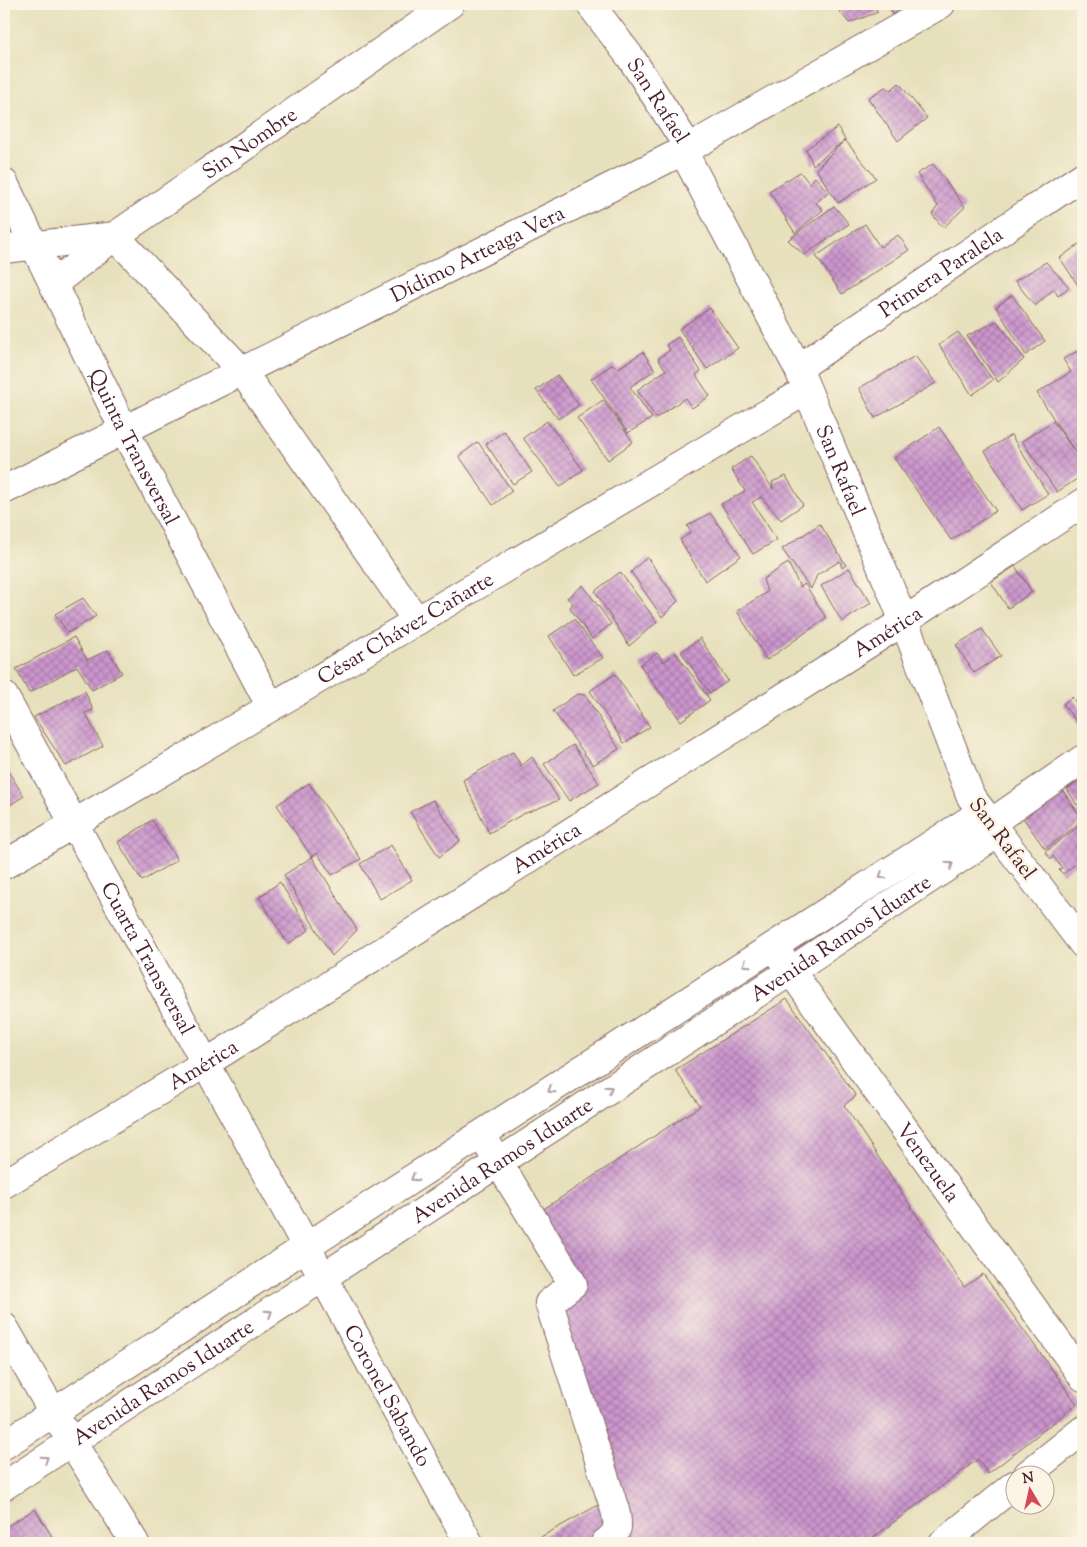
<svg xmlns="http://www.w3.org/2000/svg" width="1087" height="1547" font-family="'Sorts Mill Goudy',serif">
<defs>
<pattern id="building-cross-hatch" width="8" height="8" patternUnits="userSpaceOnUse" patternTransform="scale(1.25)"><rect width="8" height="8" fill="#cb96cd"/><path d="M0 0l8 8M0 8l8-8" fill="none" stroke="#a77aa7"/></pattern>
</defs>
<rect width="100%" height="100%" fill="#fcf5e5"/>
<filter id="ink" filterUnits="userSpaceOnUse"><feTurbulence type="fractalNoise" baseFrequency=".02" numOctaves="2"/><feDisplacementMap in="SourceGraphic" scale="10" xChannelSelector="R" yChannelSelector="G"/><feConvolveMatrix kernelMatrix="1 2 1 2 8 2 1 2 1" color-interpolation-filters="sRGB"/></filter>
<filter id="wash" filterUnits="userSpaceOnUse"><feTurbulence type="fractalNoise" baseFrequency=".0096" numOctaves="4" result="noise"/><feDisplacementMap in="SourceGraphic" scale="20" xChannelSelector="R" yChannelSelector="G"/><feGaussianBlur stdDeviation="1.12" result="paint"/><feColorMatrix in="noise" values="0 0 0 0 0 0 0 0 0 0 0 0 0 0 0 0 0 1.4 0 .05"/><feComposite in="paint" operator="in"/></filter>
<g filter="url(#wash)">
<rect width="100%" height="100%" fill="#e7e0bc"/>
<g id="blocks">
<path fill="url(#building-cross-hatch)" d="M 834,4 L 873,4 L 878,12 L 849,23 Z
M 891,4 L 913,4 L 915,7 L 895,17 L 888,5 Z
M 899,83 L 927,118 L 898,141 L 868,98 L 885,87 L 891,90 Z
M 838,127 L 845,140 L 876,178 L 838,203 L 816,169 L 845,140 L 813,165 L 806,149 Z
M 933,164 L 965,207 L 943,228 L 932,214 L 938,206 L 917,174 Z
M 800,172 L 810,184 L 815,177 L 828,192 L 816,203 L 823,210 L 795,233 L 769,191 Z
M 834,206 L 849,224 L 804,255 L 788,240 Z
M 865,224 L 880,247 L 898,235 L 909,250 L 842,294 L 816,256 Z
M 1083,241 L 1083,293 L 1060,258 Z
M 1046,262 L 1069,287 L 1058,296 L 1054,289 L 1035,306 L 1015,281 Z
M 1012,295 L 1045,341 L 1026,355 L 996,307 Z
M 710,308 L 738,348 L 707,369 L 679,329 Z
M 997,321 L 1024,359 L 998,382 L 967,336 Z
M 958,332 L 993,380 L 972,395 L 939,345 Z
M 678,337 L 701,371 L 696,375 L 710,396 L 692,408 L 685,398 L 656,418 L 637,390 L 666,370 L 658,359 L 670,350 L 666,345 Z
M 1083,348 L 1083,475 L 1057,492 L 1022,441 L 1053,421 L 1075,452 L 1037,393 L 1071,372 L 1063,359 Z
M 643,352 L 655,370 L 630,387 L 652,418 L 628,433 L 591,379 L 613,364 L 617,369 Z
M 915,356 L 936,383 L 875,418 L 859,388 Z
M 557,375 L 579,405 L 558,419 L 536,390 Z
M 603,400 L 633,442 L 608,460 L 577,418 Z
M 547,421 L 583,470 L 560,487 L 523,438 Z
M 939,427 L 996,511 L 951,540 L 894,458 Z
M 504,431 L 532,472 L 513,484 L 486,444 Z
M 1011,435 L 1048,494 L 1022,510 L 985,451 Z
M 478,442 L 512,491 L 493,505 L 459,456 Z
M 751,456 L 773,489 L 772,482 L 786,476 L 803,505 L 781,520 L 761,497 L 752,502 L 777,540 L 753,554 L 721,504 L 745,491 L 731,469 Z
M 710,513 L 741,556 L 705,581 L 680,540 L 691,532 L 687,526 Z
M 820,524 L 846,565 L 842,568 L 840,561 L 817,575 L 811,589 L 782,549 Z
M 647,557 L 678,601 L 662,617 L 631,572 Z
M 788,563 L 800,587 L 805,584 L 826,618 L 767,660 L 737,611 L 767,592 L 763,579 Z
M 1015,566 L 1032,592 L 1008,608 L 991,582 Z
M 849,568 L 871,603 L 842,622 L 821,586 Z
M 620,572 L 657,622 L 629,646 L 595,591 Z
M 583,585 L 611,624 L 592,639 L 570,608 L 573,603 L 567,598 Z
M 83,598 L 96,616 L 68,633 L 55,614 Z
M 574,619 L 603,658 L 573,675 L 549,636 Z
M 982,629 L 1001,656 L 974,673 L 956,645 Z
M 74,637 L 87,660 L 108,650 L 122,673 L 92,690 L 77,666 L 29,693 L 16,669 Z
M 700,638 L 728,681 L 710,693 L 681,652 Z
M 657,653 L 664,662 L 676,653 L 710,700 L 681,721 L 640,665 Z
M 615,674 L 650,727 L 624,743 L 590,691 Z
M 85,691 L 93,710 L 85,713 L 103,746 L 66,766 L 34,717 Z
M 577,694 L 585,695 L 619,749 L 593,765 L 553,711 Z
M 1072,697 L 1083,713 L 1083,727 L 1081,728 L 1063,704 Z
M 573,745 L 599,783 L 569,801 L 544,764 Z
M 513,752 L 521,766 L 532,757 L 559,800 L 523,814 L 489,833 L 463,780 Z
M 4,765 L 24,796 L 4,809 Z
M 1083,778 L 1083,801 L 1077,805 L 1067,789 Z
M 309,783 L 361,859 L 332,875 L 317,853 L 312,857 L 357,930 L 332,956 L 284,875 L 312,857 L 277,805 Z
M 1060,787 L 1078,813 L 1083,809 L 1083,821 L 1045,849 L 1021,815 Z
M 433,800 L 460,841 L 439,857 L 410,812 Z
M 152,820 L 177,860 L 142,881 L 118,842 Z
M 1083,823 L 1083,858 L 1063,874 L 1059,870 L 1062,868 L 1053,856 L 1051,859 L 1045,852 Z
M 391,845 L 412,880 L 380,899 L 360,864 Z
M 280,882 L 309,930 L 288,944 L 259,897 Z
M 787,999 L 856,1096 L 844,1105 L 964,1287 L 983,1274 L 1077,1404 L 988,1474 L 978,1459 L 866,1543 L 530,1543 L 618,1494 L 542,1327 L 549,1303 L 566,1291 L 527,1220 L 700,1106 L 675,1070 Z
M 35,1509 L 56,1543 L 4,1543 L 4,1528 Z"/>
</g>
</g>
<g filter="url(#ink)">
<use href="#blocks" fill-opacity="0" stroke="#81635e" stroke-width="1"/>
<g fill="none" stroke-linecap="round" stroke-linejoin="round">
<defs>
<g id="minor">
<path id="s1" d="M 590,4 L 631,58 L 689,148 L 683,151 L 798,368 L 904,621 L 971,797 L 991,823 L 1083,759"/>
<path id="s2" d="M 4,183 L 124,430 L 271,707"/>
<path d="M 4,249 L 115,236 L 242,371 L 417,621"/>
<path id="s3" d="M 53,284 L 115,236 L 450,4"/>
<path id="s4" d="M 798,368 L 1083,176"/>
<path id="s5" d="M 4,490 L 689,148 L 941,4"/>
<path id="s6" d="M 4,696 L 469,1543"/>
<path id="s7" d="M 4,865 L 807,390"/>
<path id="s8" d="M 780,956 L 1083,1377"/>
<path d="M 489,1147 L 573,1284 L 549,1303 L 615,1510 C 619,1527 619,1532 605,1543"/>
<path id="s9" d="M 4,1184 L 206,1063 L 904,621 L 1083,503"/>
<path d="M 4,1327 L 53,1412 L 135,1543"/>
<path d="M 4,1445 L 306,1247 L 982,812 L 1083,944"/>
<path d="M 1028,1474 L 1083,1430"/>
<path id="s10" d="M 4,1486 L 791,971 L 998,833"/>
<path d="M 943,1543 L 1014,1485"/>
</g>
</defs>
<use href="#minor" stroke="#81635e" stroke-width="30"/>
<use href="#minor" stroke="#fff" stroke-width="28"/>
</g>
<defs><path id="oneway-chevron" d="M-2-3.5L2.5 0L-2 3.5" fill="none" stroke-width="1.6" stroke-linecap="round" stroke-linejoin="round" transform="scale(1.25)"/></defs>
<g stroke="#ae9aa0">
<use href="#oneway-chevron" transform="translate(950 865) rotate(-34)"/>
<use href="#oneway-chevron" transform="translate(882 876) rotate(147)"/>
<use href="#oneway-chevron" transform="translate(746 964) rotate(147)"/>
<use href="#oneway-chevron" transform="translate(609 1089) rotate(-33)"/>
<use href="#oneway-chevron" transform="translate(551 1090) rotate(147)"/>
<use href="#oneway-chevron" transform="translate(414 1178) rotate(147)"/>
<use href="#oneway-chevron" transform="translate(269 1313) rotate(-33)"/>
<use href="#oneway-chevron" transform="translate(45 1459) rotate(-33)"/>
</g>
</g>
<g text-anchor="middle" stroke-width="5" stroke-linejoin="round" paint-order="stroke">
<g font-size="21" fill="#4a1f2b" stroke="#fcf5e5">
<text dy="7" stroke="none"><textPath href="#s1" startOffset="118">San Rafael</textPath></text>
<text dy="7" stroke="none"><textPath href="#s3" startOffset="242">Sin Nombre</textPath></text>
<text dy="7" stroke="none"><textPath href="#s5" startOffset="529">Dídimo Arteaga Vera</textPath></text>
<text dy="7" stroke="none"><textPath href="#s4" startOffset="172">Primera Paralela</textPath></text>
<text dy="7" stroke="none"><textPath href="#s2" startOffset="294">Quinta Transversal</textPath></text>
<text dy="7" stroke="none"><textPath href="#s1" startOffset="538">San Rafael</textPath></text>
<text dy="7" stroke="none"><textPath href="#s7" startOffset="466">César Chávez Cañarte</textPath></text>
<text dy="7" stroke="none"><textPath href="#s9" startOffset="1042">América</textPath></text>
<text transform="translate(1003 838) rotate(53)" y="7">San Rafael</text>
<text dy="7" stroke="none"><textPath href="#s9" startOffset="638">América</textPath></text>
<text dy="7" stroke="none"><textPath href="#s10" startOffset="1000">Avenida Ramos Iduarte</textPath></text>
<text dy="7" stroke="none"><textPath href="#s6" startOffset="299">Cuarta Transversal</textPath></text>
<text dy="7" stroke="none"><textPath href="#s9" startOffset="232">América</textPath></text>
<text dy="7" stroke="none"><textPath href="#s10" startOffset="595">Avenida Ramos Iduarte</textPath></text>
<text dy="7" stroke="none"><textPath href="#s8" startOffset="254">Venezuela</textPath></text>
<text dy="7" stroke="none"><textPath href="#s10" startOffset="190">Avenida Ramos Iduarte</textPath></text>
<text dy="7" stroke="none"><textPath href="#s6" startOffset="798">Coronel Sabando</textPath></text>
</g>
</g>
<rect width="1087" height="1547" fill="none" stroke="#fcf5e5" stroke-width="20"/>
<g transform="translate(1030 1490) rotate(351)"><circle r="24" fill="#fcf5e5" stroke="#b59f9b"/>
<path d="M0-4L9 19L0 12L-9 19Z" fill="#d1495b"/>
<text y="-8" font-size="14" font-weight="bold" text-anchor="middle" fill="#4a1f2b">N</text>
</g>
</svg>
